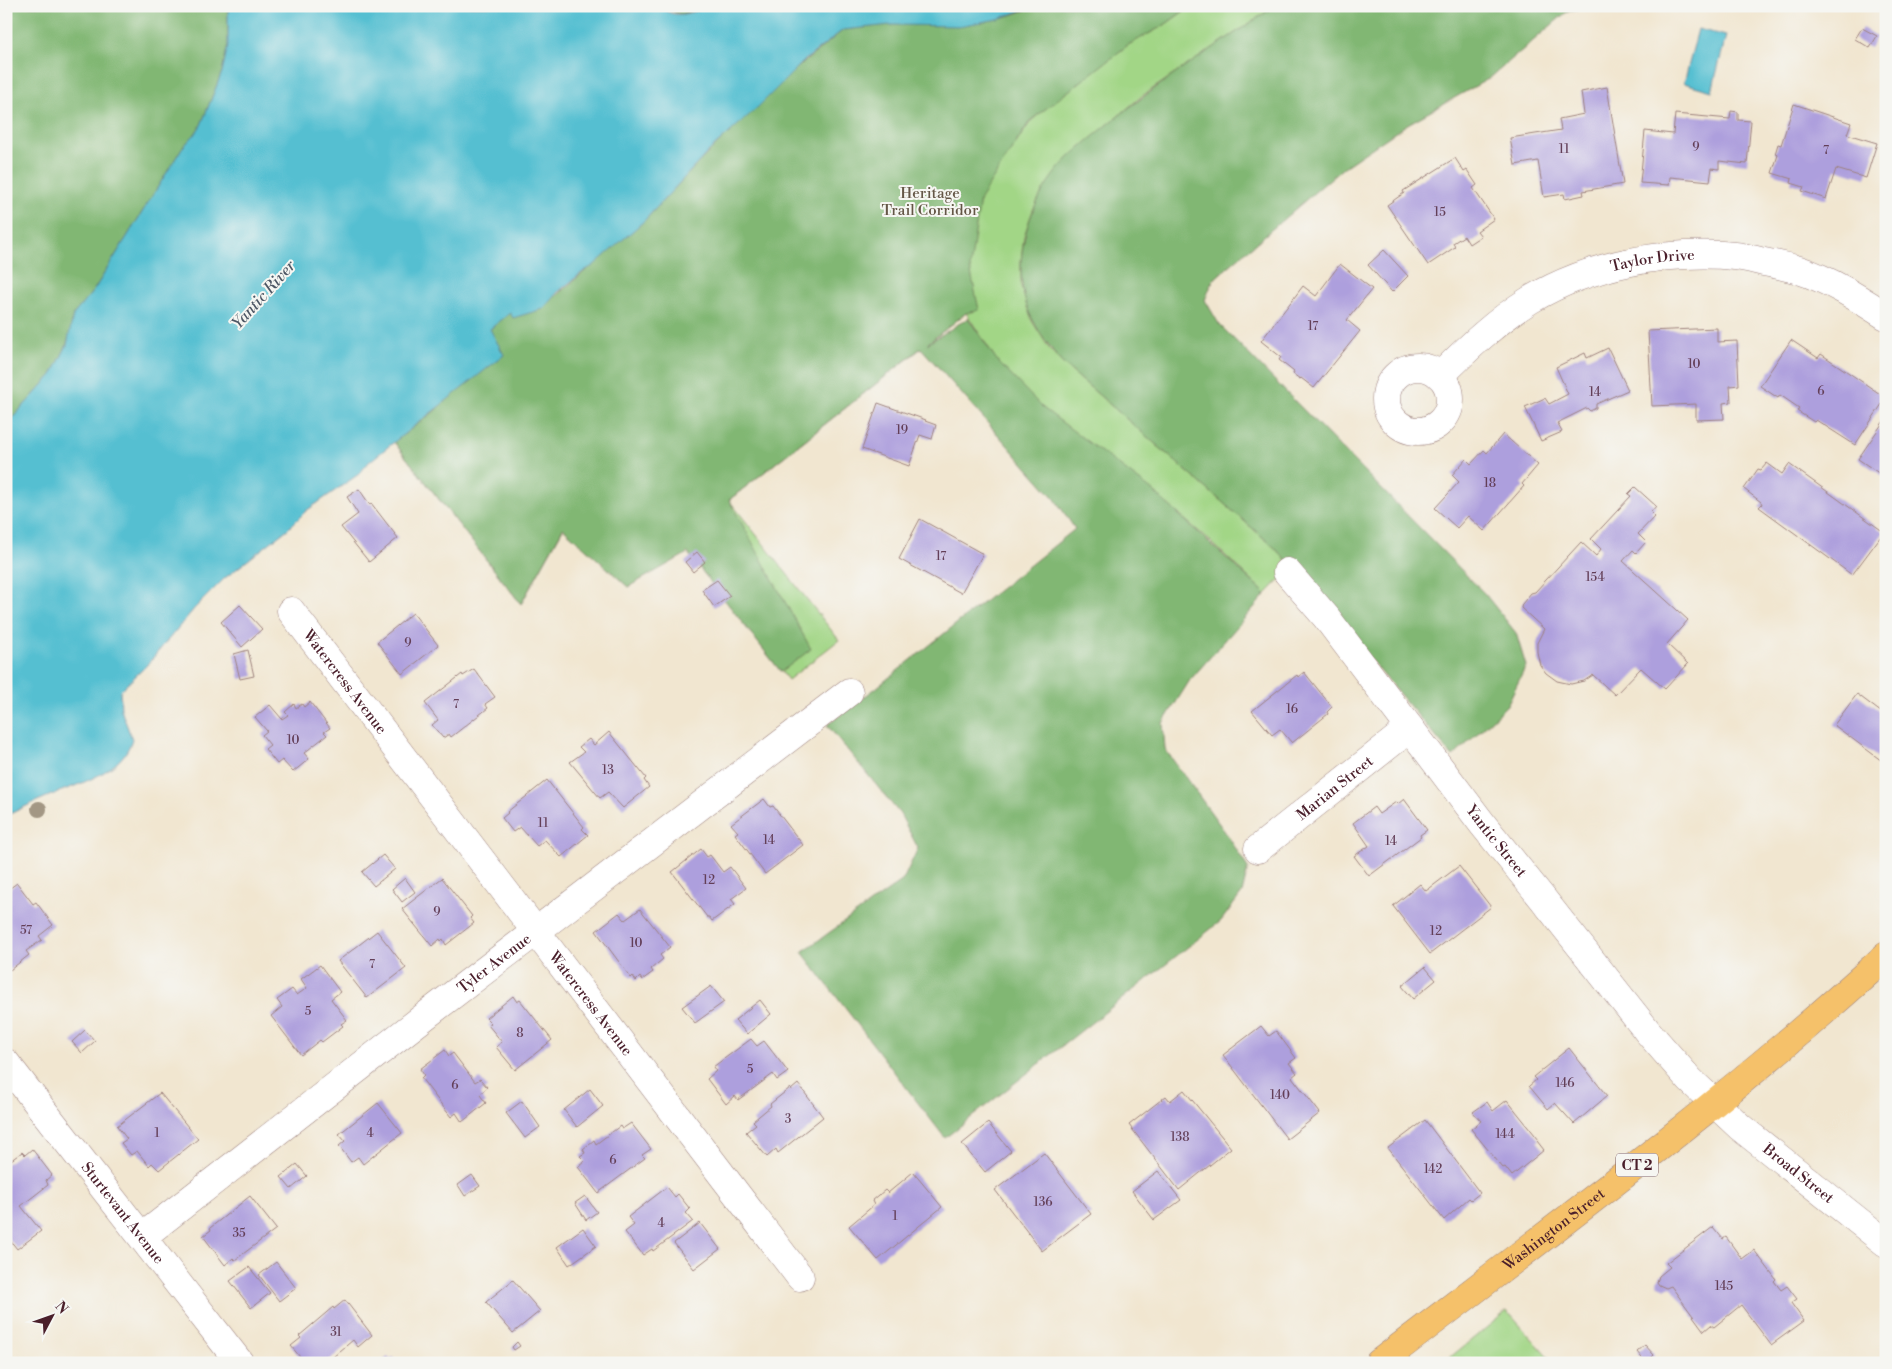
<svg xmlns="http://www.w3.org/2000/svg" width="1892" height="1369" font-family="'Libre Bodoni',serif">
<rect width="100%" height="100%" fill="#f6f6f2"/>
<filter id="ink" filterUnits="userSpaceOnUse"><feTurbulence type="fractalNoise" baseFrequency=".02" numOctaves="2"/><feDisplacementMap in="SourceGraphic" scale="10" xChannelSelector="R" yChannelSelector="G"/><feConvolveMatrix kernelMatrix="1 2 1 2 8 2 1 2 1" color-interpolation-filters="sRGB"/></filter>
<filter id="wash" filterUnits="userSpaceOnUse"><feTurbulence type="fractalNoise" baseFrequency=".0096" numOctaves="4" result="noise"/><feDisplacementMap in="SourceGraphic" scale="20" xChannelSelector="R" yChannelSelector="G"/><feGaussianBlur stdDeviation="1.12" result="paint"/><feColorMatrix in="noise" values="0 0 0 0 0 0 0 0 0 0 0 0 0 0 0 0 0 1.4 0 .05"/><feComposite in="paint" operator="in"/></filter>
<g filter="url(#wash)">
<rect width="100%" height="100%" fill="#f1e6d0"/>
<path fill="#a2d686" stroke="#767a58" d="M 1191,6 L 1275,6 L 1142,96 L 1073,154 L 1046,186 L 1033,210 L 1024,236 L 1021,261 L 1021,286 L 1032,321 L 1049,348 L 1061,362 L 1274,547 L 1292,567 L 1266,594 L 1210,541 L 1143,484 L 1035,403 L 998,362 L 966,313 L 729,500 L 839,640 L 788,680 L 607,450 L 521,604 L 394,442 L 490,329 L 549,304 L 563,289 L 683,442 L 796,69 L 845,29 L 886,25 L 1015,145 L 1031,121 L 1059,97 L 1128,45 L 1163,26 Z
M 1566,6 L 1639,6 L 1569,10 Z
M 1507,1311 L 1554,1363 L 1443,1363 Z"/>
<path fill="#81b773" stroke="#666b4f" d="M 6,6 L 228,6 L 228,45 L 222,72 L 201,125 L 195,134 L 182,148 L 94,290 L 73,315 L 71,333 L 67,342 L 67,345 L 52,375 L 6,425 Z
M 661,6 L 707,6 L 681,14 L 662,8 Z
M 1031,6 L 1191,6 L 1163,26 L 1128,45 L 1030,121 L 980,199 L 970,268 L 979,310 L 966,313 L 927,344 L 968,318 L 998,362 L 1043,408 L 1153,491 L 1266,594 L 1190,680 L 1163,723 L 1165,749 L 1228,836 L 1248,868 L 1242,893 L 1221,921 L 945,1138 L 802,952 L 903,880 L 918,848 L 900,814 L 827,725 L 876,688 L 1075,529 L 1055,499 L 921,348 L 729,500 L 811,649 L 781,672 L 688,553 L 628,587 L 563,528 L 521,604 L 394,442 L 436,410 L 490,329 L 510,313 L 538,311 L 644,221 L 698,163 L 741,121 L 796,69 L 843,30 L 886,25 L 982,22 L 1011,15 L 1026,10 Z
M 1275,6 L 1566,6 L 1569,10 L 1490,78 L 1406,125 L 1344,167 L 1213,280 L 1205,300 L 1219,324 L 1485,594 L 1516,633 L 1526,666 L 1507,705 L 1453,757 L 1292,567 L 1274,547 L 1061,362 C 1046,341 1029,321 1024,296 C 1014,253 1030,203 1058,169 C 1072,153 1089,140 1106,126 C 1159,82 1218,45 1275,6 Z"/>
<path fill="#55bfd1" stroke="#506f7e" d="M 228,6 L 661,6 C 673,21 694,12 709,6 L 1034,6 L 998,19 L 959,26 L 891,25 L 843,30 L 805,60 L 758,107 L 708,152 L 644,221 L 593,266 L 584,271 L 558,292 L 543,309 L 513,318 L 510,313 L 490,329 L 504,355 L 369,462 L 359,474 L 306,511 L 289,528 L 225,578 L 194,609 L 146,666 L 120,691 L 121,710 L 132,739 C 123,773 77,784 49,796 C 34,802 20,809 6,816 L 6,425 L 52,375 L 67,345 L 73,315 L 94,290 L 182,148 L 195,134 L 201,125 L 222,72 L 228,45 Z
M 1698,29 L 1726,36 L 1712,91 L 1684,83 Z"/>
<g id="blocks">
<path fill="#ad9fdd" d="M 1862,28 L 1877,36 L 1870,48 L 1855,39 Z
M 1607,87 L 1623,184 L 1583,191 L 1584,195 L 1565,199 L 1564,194 L 1544,197 L 1538,161 L 1515,165 L 1510,138 L 1561,130 L 1559,119 L 1584,114 L 1581,92 Z
M 1794,104 L 1851,123 L 1847,134 L 1877,143 L 1866,178 L 1836,169 L 1826,199 L 1802,191 L 1804,187 L 1791,183 L 1792,179 L 1772,173 L 1778,155 L 1775,154 L 1778,144 L 1781,145 Z
M 1731,111 L 1738,112 L 1738,120 L 1751,121 L 1747,164 L 1719,161 L 1719,169 L 1712,168 L 1710,181 L 1670,177 L 1669,185 L 1640,183 L 1645,131 L 1673,134 L 1675,114 L 1730,119 Z
M 1455,158 L 1464,172 L 1467,170 L 1477,185 L 1473,188 L 1494,219 L 1477,231 L 1481,236 L 1469,244 L 1464,236 L 1453,243 L 1455,247 L 1428,265 L 1387,205 L 1404,193 L 1403,191 Z
M 1384,250 L 1408,276 L 1392,292 L 1368,265 Z
M 1340,264 L 1372,289 L 1347,320 L 1360,331 L 1314,388 L 1301,378 L 1300,379 L 1293,374 L 1294,372 L 1279,360 L 1281,357 L 1261,341 L 1303,286 L 1316,296 Z
M 1717,328 L 1717,342 L 1737,341 L 1739,385 L 1730,386 L 1731,402 L 1723,403 L 1724,419 L 1696,420 L 1696,404 L 1652,406 L 1648,331 Z
M 1791,340 L 1818,358 L 1821,354 L 1886,398 L 1855,445 L 1816,420 L 1814,422 L 1797,411 L 1799,408 L 1780,395 L 1778,398 L 1760,386 Z
M 1608,348 L 1628,390 L 1596,404 L 1596,408 L 1590,411 L 1587,408 L 1557,423 L 1562,432 L 1541,441 L 1525,407 L 1545,398 L 1549,404 L 1568,394 L 1556,367 L 1585,353 L 1587,358 Z
M 878,403 L 926,420 L 925,421 L 936,425 L 932,439 L 920,435 L 909,466 L 862,449 Z
M 1886,418 L 1886,478 L 1858,459 Z
M 1503,434 L 1538,465 L 1522,484 L 1524,486 L 1484,531 L 1468,516 L 1457,528 L 1435,508 L 1459,482 L 1452,475 L 1466,459 L 1471,464 L 1484,450 L 1487,453 Z
M 1767,463 L 1782,474 L 1789,464 L 1884,532 L 1852,575 L 1759,507 L 1762,504 L 1761,502 L 1744,489 L 1758,469 L 1761,470 Z
M 1635,487 L 1656,506 L 1651,512 L 1655,516 L 1638,534 L 1646,542 L 1636,553 L 1633,550 L 1623,561 L 1688,620 L 1667,644 L 1688,664 L 1665,689 L 1641,668 L 1615,695 L 1593,675 L 1584,681 L 1571,684 L 1557,681 L 1546,673 L 1540,665 L 1537,652 L 1537,643 L 1544,629 L 1521,608 L 1522,604 L 1531,593 L 1535,592 L 1581,542 L 1596,556 L 1601,549 L 1591,539 L 1631,496 L 1628,494 Z
M 359,489 L 370,505 L 371,503 L 398,538 L 369,562 L 341,527 L 358,514 L 347,497 Z
M 920,519 L 983,554 L 961,593 L 899,559 Z
M 697,552 L 705,562 L 693,572 L 685,562 Z
M 717,580 L 730,596 L 714,607 L 702,590 Z
M 240,605 L 262,629 L 242,647 L 221,622 Z
M 413,613 L 438,645 L 402,674 L 377,642 Z
M 248,650 L 254,676 L 240,679 L 234,654 Z
M 474,669 L 495,697 L 485,704 L 488,708 L 451,737 L 449,734 L 443,738 L 432,725 L 438,720 L 425,703 L 462,674 L 463,676 Z
M 1304,672 L 1332,707 L 1327,712 L 1328,714 L 1292,743 L 1280,729 L 1272,735 L 1252,711 L 1297,675 L 1298,677 Z
M 1857,694 L 1886,716 L 1886,764 L 1834,725 Z
M 310,702 L 330,728 L 324,732 L 327,735 L 304,753 L 309,759 L 293,772 L 282,760 L 277,764 L 265,749 L 270,745 L 262,735 L 267,731 L 255,717 L 270,705 L 282,719 L 288,715 L 285,712 L 294,704 L 296,708 L 302,704 L 304,707 Z
M 609,732 L 646,778 L 644,780 L 649,787 L 623,808 L 608,792 L 600,798 L 570,762 L 584,752 L 579,747 L 589,739 L 594,745 Z
M 547,780 L 584,827 L 582,829 L 588,835 L 561,857 L 545,840 L 537,846 L 520,827 L 513,832 L 502,818 L 508,813 L 507,812 Z
M 764,799 L 770,807 L 773,806 L 803,845 L 765,874 L 735,834 L 738,832 L 731,824 Z
M 1404,799 L 1427,830 L 1420,835 L 1421,837 L 1369,876 L 1354,856 L 1369,846 L 1353,823 L 1374,807 L 1379,814 L 1396,802 L 1398,804 Z
M 701,849 L 707,857 L 710,855 L 723,872 L 730,867 L 746,888 L 731,899 L 735,904 L 712,921 L 709,917 L 707,917 L 672,872 Z
M 383,855 L 395,869 L 374,886 L 362,872 Z
M 1459,866 L 1491,907 L 1430,954 L 1393,906 L 1420,884 L 1426,891 Z
M 405,878 L 415,892 L 402,902 L 392,889 Z
M 442,878 L 472,916 L 470,918 L 474,923 L 446,945 L 443,939 L 441,941 L 440,939 L 432,946 L 402,909 Z
M 17,883 L 33,904 L 36,902 L 53,925 L 39,936 L 42,940 L 26,951 L 29,955 L 10,970 L 6,967 L 6,891 Z
M 640,909 L 670,947 L 660,955 L 663,959 L 651,969 L 653,972 L 642,980 L 640,977 L 636,981 L 633,976 L 631,978 L 596,931 L 619,913 L 625,920 Z
M 377,931 L 406,968 L 367,998 L 338,961 Z
M 320,965 L 340,992 L 331,999 L 347,1020 L 341,1024 L 343,1026 L 322,1042 L 320,1040 L 301,1055 L 271,1016 L 282,1007 L 277,1000 L 292,989 L 297,995 L 307,988 L 301,979 Z
M 1425,967 L 1436,980 L 1413,999 L 1402,986 Z
M 711,986 L 724,1002 L 695,1023 L 682,1007 Z
M 513,996 L 517,1002 L 520,1000 L 552,1040 L 515,1070 L 496,1047 L 502,1042 L 488,1025 L 491,1023 L 486,1018 Z
M 760,1000 L 771,1014 L 747,1034 L 735,1020 Z
M 1261,1026 L 1269,1036 L 1276,1031 L 1296,1058 L 1289,1063 L 1297,1073 L 1292,1077 L 1320,1113 L 1287,1139 L 1223,1055 Z
M 85,1030 L 95,1041 L 82,1053 L 72,1042 Z
M 751,1039 L 757,1046 L 764,1041 L 788,1072 L 777,1080 L 773,1074 L 738,1100 L 735,1096 L 726,1104 L 707,1079 L 716,1071 L 713,1067 Z
M 1569,1048 L 1607,1096 L 1574,1124 L 1555,1103 L 1548,1109 L 1529,1086 L 1536,1080 L 1533,1077 Z
M 445,1050 L 449,1056 L 453,1053 L 475,1082 L 480,1079 L 487,1087 L 480,1095 L 486,1103 L 462,1122 L 456,1113 L 451,1117 L 421,1078 L 424,1075 L 420,1069 Z
M 798,1084 L 823,1117 L 778,1153 L 776,1149 L 767,1157 L 746,1132 L 756,1124 L 753,1121 L 771,1106 L 770,1104 L 790,1088 L 791,1090 Z
M 590,1089 L 603,1106 L 577,1127 L 564,1110 Z
M 1184,1090 L 1231,1148 L 1179,1190 L 1129,1125 L 1166,1096 L 1170,1101 Z
M 160,1093 L 198,1139 L 159,1170 L 152,1163 L 149,1166 L 137,1151 L 131,1155 L 121,1143 L 127,1139 L 117,1126 Z
M 1507,1100 L 1539,1140 L 1537,1141 L 1544,1150 L 1512,1176 L 1505,1167 L 1503,1168 L 1471,1129 L 1481,1121 L 1473,1112 L 1487,1102 L 1493,1111 Z
M 522,1101 L 540,1127 L 525,1138 L 506,1113 Z
M 378,1103 L 402,1133 L 363,1164 L 358,1157 L 351,1162 L 339,1146 L 345,1141 L 339,1134 Z
M 1425,1120 L 1480,1193 L 1471,1200 L 1469,1198 L 1444,1220 L 1388,1148 Z
M 631,1123 L 651,1149 L 642,1155 L 645,1158 L 598,1193 L 578,1167 L 585,1161 L 580,1156 L 585,1153 L 583,1149 L 594,1140 L 596,1144 L 620,1126 L 622,1129 Z
M 988,1123 L 1011,1151 L 985,1172 L 962,1144 Z
M 32,1149 L 52,1175 L 46,1180 L 48,1185 L 21,1206 L 41,1231 L 17,1249 L 6,1235 L 6,1164 L 22,1152 L 25,1155 Z
M 1044,1153 L 1091,1214 L 1042,1251 L 995,1190 Z
M 297,1164 L 307,1176 L 291,1189 L 281,1177 Z
M 1158,1171 L 1181,1200 L 1154,1220 L 1132,1191 Z
M 913,1172 L 942,1207 L 878,1260 L 849,1226 L 874,1205 L 872,1201 L 885,1190 L 888,1193 Z
M 472,1175 L 480,1186 L 465,1196 L 458,1185 Z
M 667,1187 L 675,1197 L 678,1194 L 690,1209 L 686,1213 L 693,1221 L 653,1251 L 652,1249 L 643,1255 L 625,1232 L 634,1225 L 628,1217 Z
M 250,1196 L 276,1229 L 235,1260 L 233,1258 L 225,1265 L 203,1236 L 211,1230 L 210,1228 Z
M 585,1196 L 597,1212 L 586,1220 L 575,1203 Z
M 700,1223 L 720,1249 L 694,1269 L 674,1243 Z
M 1713,1227 L 1723,1239 L 1726,1237 L 1742,1259 L 1754,1250 L 1776,1279 L 1774,1281 L 1781,1290 L 1787,1286 L 1797,1299 L 1791,1303 L 1804,1321 L 1771,1345 L 1741,1305 L 1714,1327 L 1711,1325 L 1704,1331 L 1671,1286 L 1666,1288 L 1659,1285 L 1657,1282 L 1659,1276 L 1670,1267 L 1666,1263 Z
M 583,1228 L 596,1246 L 569,1265 L 557,1247 Z
M 276,1262 L 296,1288 L 279,1301 L 259,1275 Z
M 249,1267 L 270,1293 L 251,1308 L 230,1281 Z
M 513,1280 L 540,1311 L 513,1333 L 486,1302 Z
M 345,1300 L 372,1335 L 358,1347 L 353,1340 L 326,1363 L 305,1363 L 291,1346 L 301,1338 L 299,1336 L 333,1307 L 334,1309 Z
M 517,1342 L 520,1346 L 514,1350 L 512,1347 Z
M 1645,1345 L 1654,1355 L 1646,1363 L 1637,1352 Z
M 388,1357 L 390,1360 L 393,1357 L 398,1363 L 380,1363 Z"/>
</g>
</g>
<g filter="url(#ink)">
<use href="#blocks" fill-opacity="0" stroke="#9e827e" stroke-width="1"/>
<g fill="none" stroke-linecap="round" stroke-linejoin="round">
<defs>
<g id="minor">
<circle cx="1418" cy="399" r="32"/>
<path id="s1" d="M 1440,376 C 1468,348 1496,321 1530,300 C 1590,264 1666,250 1735,256 C 1747,257 1758,261 1769,263 C 1779,265 1789,267 1799,270 C 1830,280 1858,298 1886,316"/>
<path id="s2" d="M 1287,572 L 1326,617 L 1484,826 L 1543,899 L 1648,1032 L 1690,1080 L 1740,1127 L 1886,1243"/>
<path id="s3" d="M 291,611 L 800,1277"/>
<path id="s4" d="M 1258,849 L 1410,728"/>
<path id="s5" d="M 6,1063 L 240,1363"/>
<path id="s6" d="M 142,1237 L 433,1010 L 849,692"/>
</g>
<g id="trunk">
<path id="s7" d="M 1379,1363 C 1551,1231 1726,1102 1886,956"/>
</g>
</defs>
<use href="#minor" stroke="#9e827e" stroke-width="29"/>
<use href="#trunk" stroke="#9e827e" stroke-width="29"/>
<use href="#minor" stroke="#fff" stroke-width="28"/>
<use href="#trunk" stroke="#f5c16b" stroke-width="28"/>
</g>
<circle fill="#a39784" cx="39" cy="809" r="8"/>
</g>
<g text-anchor="middle" stroke-width="4" stroke-linejoin="round" paint-order="stroke">
<g font-size="12" fill="#633f58">
<text x="1696" y="151">9</text>
<text x="1564" y="153">11</text>
<text x="1826" y="154">7</text>
<text x="1440" y="216">15</text>
<text x="1313" y="330">17</text>
<text x="1694" y="368">10</text>
<text x="1821" y="395">6</text>
<text x="1595" y="396">14</text>
<text x="902" y="434">19</text>
<text x="1490" y="487">18</text>
<text x="941" y="560">17</text>
<text x="1595" y="581">154</text>
<text x="408" y="647">9</text>
<text x="456" y="708">7</text>
<text x="1292" y="713">16</text>
<text x="293" y="744">10</text>
<text x="608" y="774">13</text>
<text x="543" y="827">11</text>
<text x="769" y="844">14</text>
<text x="1391" y="845">14</text>
<text x="709" y="884">12</text>
<text x="437" y="916">9</text>
<text x="26" y="934">57</text>
<text x="1436" y="935">12</text>
<text x="636" y="947">10</text>
<text x="372" y="968">7</text>
<text x="308" y="1015">5</text>
<text x="520" y="1037">8</text>
<text x="750" y="1073">5</text>
<text x="1565" y="1087">146</text>
<text x="455" y="1089">6</text>
<text x="1280" y="1099">140</text>
<text x="788" y="1123">3</text>
<text x="157" y="1137">1</text>
<text x="370" y="1137">4</text>
<text x="1505" y="1138">144</text>
<text x="1180" y="1141">138</text>
<text x="613" y="1164">6</text>
<text x="1433" y="1173">142</text>
<text x="1043" y="1206">136</text>
<text x="895" y="1220">1</text>
<text x="661" y="1227">4</text>
<text x="239" y="1237">35</text>
<text x="1724" y="1290">145</text>
<text x="336" y="1336">31</text>
</g>
<rect fill="#f6f6f2" stroke="#7e6067" stroke-width="1" x="1616" y="1153.5" width="42" height="23" rx="4"/>
<g font-size="14" font-weight="bold" fill="#4a1f2b">
<text x="1637" y="1170">CT 2</text>
</g>
<g font-size="15" fill="#645646" stroke="#f6f6f2">
<text x="930" y="198">Heritage<tspan x="930" dy="17">Trail Corridor</tspan></text>
</g>
<g font-size="15" fill="#4a1f2b" stroke="#f6f6f2">
<text dy="5" stroke="none"><textPath href="#s1" startOffset="248">Taylor Drive</textPath></text>
<text dy="5" stroke="none"><textPath href="#s3" startOffset="89">Watercress Avenue</textPath></text>
<text dy="5" stroke="none"><textPath href="#s4" startOffset="98">Marian Street</textPath></text>
<text dy="5" stroke="none"><textPath href="#s2" startOffset="341">Yantic Street</textPath></text>
<text dy="5" stroke="none"><textPath href="#s6" startOffset="446">Tyler Avenue</textPath></text>
<text dy="5" stroke="none"><textPath href="#s3" startOffset="494">Watercress Avenue</textPath></text>
<text dy="5" stroke="none"><textPath href="#s2" startOffset="792">Broad Street</textPath></text>
<text dy="5" stroke="none"><textPath href="#s5" startOffset="190">Sturtevant Avenue</textPath></text>
<text dy="5" stroke="none"><textPath href="#s7" startOffset="220">Washington Street</textPath></text>
</g>
<g font-size="16" font-style="italic" fill="#4e5765" stroke="#f6f6f2">
<text transform="translate(263 294) rotate(-48)" y="6">Yantic River</text>
</g>
</g>
<rect width="1892" height="1369" fill="none" stroke="#f6f6f2" stroke-width="25"/>
<g transform="translate(52 1316) rotate(49)" stroke="#f6f6f2" stroke-width="4" paint-order="stroke">
<path d="M0-4L9 19L0 12L-9 19Z" fill="#4a1f2b"/>
<text y="-8" font-size="14" font-weight="bold" text-anchor="middle" fill="#4a1f2b">N</text>
</g>
</svg>
